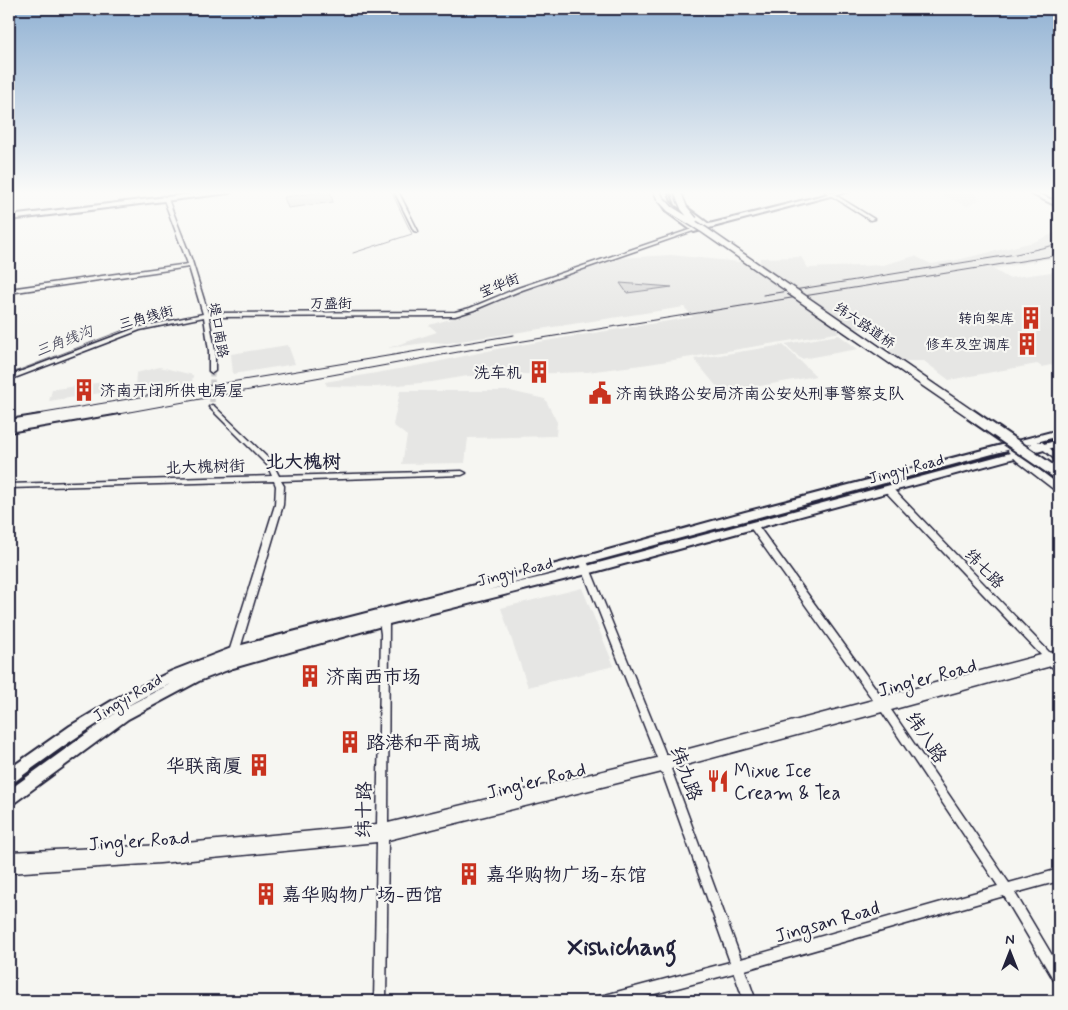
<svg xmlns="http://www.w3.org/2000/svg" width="1068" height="1010" font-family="Mynerve,'LXGW WenKai TC',sans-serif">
<rect width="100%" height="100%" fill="#f6f6f2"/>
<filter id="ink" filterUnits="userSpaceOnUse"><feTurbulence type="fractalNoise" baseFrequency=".02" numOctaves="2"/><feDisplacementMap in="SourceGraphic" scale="10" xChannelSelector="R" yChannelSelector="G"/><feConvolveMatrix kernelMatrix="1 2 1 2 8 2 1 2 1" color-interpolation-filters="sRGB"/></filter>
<g filter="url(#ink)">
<path fill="#e6e6e4" d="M 933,191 L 974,191 L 978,198 L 983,198 L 967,206 Z
M 1059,227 L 1059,257 L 993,269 L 1008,278 L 1059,271 L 1059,363 L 1042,367 L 1037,364 L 949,380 L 924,361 L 896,361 L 888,349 L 895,349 L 866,328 L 649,364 L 587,372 L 468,376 L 432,382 L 376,387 L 327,386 L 325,382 L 427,364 L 502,348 L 693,317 L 684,307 L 447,343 L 432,342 L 388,348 L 437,332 L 429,325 L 458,317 L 456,315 L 559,277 L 619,258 L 671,255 L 760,264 L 760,258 L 801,257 L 808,268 L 883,265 L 915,256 L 931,264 L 957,260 L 1034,242 L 1057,232 L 1055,229 Z
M 839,335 L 858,349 L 801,359 L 785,344 Z
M 288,345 L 295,364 L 233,374 L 231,354 Z
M 783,345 L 816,376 L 722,393 L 694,359 Z
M 160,367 L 193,375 L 192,383 L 135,388 L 136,373 Z
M 103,382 L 101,393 L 49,401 L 52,390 L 56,389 Z
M 400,391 L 510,391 L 545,399 L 557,422 L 556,436 L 468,438 L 465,463 L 402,464 L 407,436 L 393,425 Z
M 582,588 L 614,666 L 528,687 L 501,608 Z"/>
<path fill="#d7d7d7" stroke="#7c7c89" d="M 330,191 L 333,202 L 288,208 L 284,197 Z
M 620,283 L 672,287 L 627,293 Z"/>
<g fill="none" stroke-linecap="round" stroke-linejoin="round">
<path stroke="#757583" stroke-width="1" d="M 353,253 L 412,234 L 391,191
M 9,374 L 126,329"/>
<path stroke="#cccccd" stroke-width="5.5" stroke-dasharray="5.5 3" stroke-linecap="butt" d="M 212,371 L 212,407"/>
<path stroke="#cccccd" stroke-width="6" stroke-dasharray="6 3" stroke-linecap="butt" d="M 1032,191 L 1059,202"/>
<defs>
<path id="minor" d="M 394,191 L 398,191 L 418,231 L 418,232 L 414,231 Z
M 824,191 L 829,191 L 874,219 L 870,220 Z
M 163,196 L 168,199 L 192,261 L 208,313 L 455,312 L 470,308 L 518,288 L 692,229 L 696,230 L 522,290 L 474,310 L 455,316 L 209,317 L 215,351 L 215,371 L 212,373 L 209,371 L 209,351 L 204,317 L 140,330 L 9,380 L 9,376 L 136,328 L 203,314 L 189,267 L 9,293 L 9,289 L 188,264 L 164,200 L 161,197 Z
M 212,405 L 214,406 L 272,462 L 279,476 L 462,471 L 466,473 L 462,475 L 281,481 L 284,486 L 283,505 L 239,652 L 237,655 L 234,656 L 231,655 L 229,652 L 275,505 L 276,486 L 274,481 L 9,488 L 9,484 L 272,476 L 267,465 L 209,407 L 210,406 Z
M 1032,438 L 1036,438 L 1038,442 L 1042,442 L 1059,456 L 1059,461 L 1057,461 L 1039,446 L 1016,452 L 1059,485 L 1059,491 L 1056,491 L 1017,461 L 1008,451 L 1009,449 L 1032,444 L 1031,440 Z
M 886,488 L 892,488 L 1050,653 L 1059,650 L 1059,672 L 1056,671 L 1051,666 L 891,710 L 1009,883 L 1059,869 L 1059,881 L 1015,893 L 1059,967 L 1059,984 L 1055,982 L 1004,896 L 745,970 L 756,1001 L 744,1001 L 734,973 L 628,1001 L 599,1001 L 600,996 L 605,995 L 730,962 L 662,772 L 388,840 L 386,1001 L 374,1001 L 377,842 L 160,863 L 9,873 L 9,852 L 165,845 L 377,825 L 381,634 L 380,627 L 382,618 L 385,616 L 388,618 L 389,620 L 388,823 L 657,758 L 579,561 L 580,559 L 586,559 L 587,561 L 666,755 L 873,700 L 750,527 L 749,525 L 750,523 L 756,523 L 882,697 L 1041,655 L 886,492 L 885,490 ZM 882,712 L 998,886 L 741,959 L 671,769 Z"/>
<path id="major" d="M 216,191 L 232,191 L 229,193 L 9,220 L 9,216 Z
M 660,191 L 666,191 L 670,202 L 675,207 L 671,208 L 672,211 L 695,228 L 703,226 L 676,205 L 671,191 L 677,191 L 681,203 L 709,224 L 840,191 L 849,191 L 694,232 L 668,213 L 662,203 L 664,202 Z
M 1025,191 L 1032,191 L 1059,203 L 1059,207 Z
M 1059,430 L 1059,436 L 488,590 L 587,566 L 1059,440 L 1059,446 L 587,574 L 385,625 L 233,668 L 199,681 L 128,719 L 14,803 L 9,805 L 9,790 L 118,711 L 172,683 C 115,709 65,744 14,782 L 9,784 L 9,769 L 70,726 L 115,699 L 172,671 L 234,647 L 583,557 L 745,512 Z"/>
</defs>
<use href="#minor" stroke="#22223b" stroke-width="3"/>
<use href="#major" stroke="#22223b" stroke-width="4"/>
<use href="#minor" fill="#f6f6f2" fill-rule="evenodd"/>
<use href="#major" fill="#f6f6f2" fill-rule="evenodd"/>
<path stroke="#22223b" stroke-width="1" d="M 763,295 L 1016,254 L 1059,244
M 32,415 L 514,335
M 113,415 L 480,348 L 1059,255"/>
<path stroke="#22223b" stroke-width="2" d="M 9,419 L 40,414
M 9,433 L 120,414"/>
<defs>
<path id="major-bridge-far2" d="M 657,191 L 660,198 L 670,209 L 704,230 L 792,291
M 677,191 L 684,208 L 694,220"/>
<path id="major-bridge-far1" d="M 790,290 L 972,415"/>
<path id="major-bridge" d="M 970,414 L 1059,475"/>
</defs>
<use href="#major-bridge-far2" stroke="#22223b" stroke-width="9" stroke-linecap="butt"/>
<use href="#major-bridge-far1" stroke="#22223b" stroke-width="11" stroke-linecap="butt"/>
<use href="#major-bridge" stroke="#22223b" stroke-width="14" stroke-linecap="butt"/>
<use href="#major-bridge-far2" stroke="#f6f6f2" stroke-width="6"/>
<use href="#major-bridge-far1" stroke="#f6f6f2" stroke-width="8"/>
<use href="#major-bridge" stroke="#f6f6f2" stroke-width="10"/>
</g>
</g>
<linearGradient id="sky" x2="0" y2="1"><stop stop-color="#90b1d3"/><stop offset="0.58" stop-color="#fbfbf9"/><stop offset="1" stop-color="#fbfbf9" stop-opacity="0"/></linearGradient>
<rect width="1068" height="332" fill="url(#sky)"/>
<defs>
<symbol id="building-bare" viewBox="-9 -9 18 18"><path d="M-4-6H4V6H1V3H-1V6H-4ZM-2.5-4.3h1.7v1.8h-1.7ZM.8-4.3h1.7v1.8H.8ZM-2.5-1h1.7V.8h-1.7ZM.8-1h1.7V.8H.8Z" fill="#c8321e" stroke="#f6f6f2" stroke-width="2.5" paint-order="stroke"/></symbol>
<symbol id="civic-bare" viewBox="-9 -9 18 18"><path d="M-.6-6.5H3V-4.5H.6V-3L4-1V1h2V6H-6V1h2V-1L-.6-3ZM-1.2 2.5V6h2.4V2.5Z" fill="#c8321e" stroke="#f6f6f2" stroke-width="2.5" paint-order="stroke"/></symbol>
<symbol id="restaurant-bare" viewBox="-9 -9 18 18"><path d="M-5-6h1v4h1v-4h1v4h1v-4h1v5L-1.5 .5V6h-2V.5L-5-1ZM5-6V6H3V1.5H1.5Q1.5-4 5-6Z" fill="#c8321e" stroke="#f6f6f2" stroke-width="2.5" paint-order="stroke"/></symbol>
</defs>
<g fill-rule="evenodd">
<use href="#building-bare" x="1015" y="302" width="32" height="32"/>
<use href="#building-bare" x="1011" y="328" width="32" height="32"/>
<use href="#building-bare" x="523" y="356" width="32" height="32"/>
<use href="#building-bare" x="68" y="374" width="32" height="32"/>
<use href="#civic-bare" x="584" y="377" width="32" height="32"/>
<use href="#building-bare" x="294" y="660" width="32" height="32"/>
<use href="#building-bare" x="334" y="726" width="32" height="32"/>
<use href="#building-bare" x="243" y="749" width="32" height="32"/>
<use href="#restaurant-bare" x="702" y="765" width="32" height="32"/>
<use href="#building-bare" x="453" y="858" width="32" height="32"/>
<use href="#building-bare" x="250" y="878" width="32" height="32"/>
</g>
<g text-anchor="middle" stroke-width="4.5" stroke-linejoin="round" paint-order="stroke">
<g font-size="14" fill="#22223b" stroke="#f6f6f2">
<text transform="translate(499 285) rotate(-22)" y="5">宝华街</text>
<text x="331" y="308">万盛街</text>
<text transform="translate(146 317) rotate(-15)" y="5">三角线街</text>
<text transform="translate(865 325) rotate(34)" y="5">纬六路道桥</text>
<text transform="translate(219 330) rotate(80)" y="5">堤口南路</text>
</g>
<g font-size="14" fill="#22223b" stroke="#f6f6f2" text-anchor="end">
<text x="1014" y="323">转向架库</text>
<text x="1010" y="349">修车及空调库</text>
</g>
<g font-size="15" font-style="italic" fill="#535365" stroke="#f6f6f2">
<text transform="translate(64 341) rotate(-21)" y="5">三角线沟</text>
</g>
<g font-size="16" fill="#22223b" stroke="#f6f6f2" text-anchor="start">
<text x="522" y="378" text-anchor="end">洗车机</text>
<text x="100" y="396">济南开闭所供电房屋</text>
<text x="616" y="399">济南铁路公安局济南公安处刑事警察支队</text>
</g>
<g font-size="16" fill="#22223b" stroke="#f6f6f2">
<text transform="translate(205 466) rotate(-2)" y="6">北大槐树街</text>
<text transform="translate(906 468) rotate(-15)" y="6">Jingyi Road</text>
<text transform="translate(985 568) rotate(46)" y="6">纬七路</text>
<text transform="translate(515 571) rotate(-14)" y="6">Jingyi Road</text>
<text transform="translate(127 697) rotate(-31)" y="6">Jingyi Road</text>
</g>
<g font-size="19" font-weight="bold" fill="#22223b" stroke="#f6f6f2">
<text x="303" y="468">北大槐树</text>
</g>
<g font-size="19" fill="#22223b" stroke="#f6f6f2" text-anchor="start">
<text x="326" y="683">济南西市场</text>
<text x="366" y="749">路港和平商城</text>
<text x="242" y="772" text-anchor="end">华联商厦</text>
<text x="734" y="777">Mixue Ice<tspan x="734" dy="22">Cream &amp; Tea</tspan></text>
<text x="486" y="881">嘉华购物广场-东馆</text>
<text x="282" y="901">嘉华购物广场-西馆</text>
</g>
<g font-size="19" fill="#22223b" stroke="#f6f6f2">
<text transform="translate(927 677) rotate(-15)" y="7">Jing'er Road</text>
<text transform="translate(927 737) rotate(56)" y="7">纬八路</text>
<text transform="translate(687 773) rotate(69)" y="7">纬九路</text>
<text transform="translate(536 780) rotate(-14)" y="7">Jing'er Road</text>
<text transform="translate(363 810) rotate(-89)" y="7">纬十路</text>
<text transform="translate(139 840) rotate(-4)" y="7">Jing'er Road</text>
<text transform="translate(827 921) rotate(-16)" y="7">Jingsan Road</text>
</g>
<g font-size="25" font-weight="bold" fill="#22223b" stroke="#f6f6f2">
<text x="622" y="955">Xishichang</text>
</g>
</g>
<rect width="1068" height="1010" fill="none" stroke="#f6f6f2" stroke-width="30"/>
<rect x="15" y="15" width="1038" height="980" fill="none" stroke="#22223b" stroke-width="2" filter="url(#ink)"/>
<g transform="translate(1010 952)" stroke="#f6f6f2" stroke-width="4" paint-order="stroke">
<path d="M0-4L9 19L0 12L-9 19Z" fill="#22223b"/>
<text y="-8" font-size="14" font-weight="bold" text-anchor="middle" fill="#22223b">N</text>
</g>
</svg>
